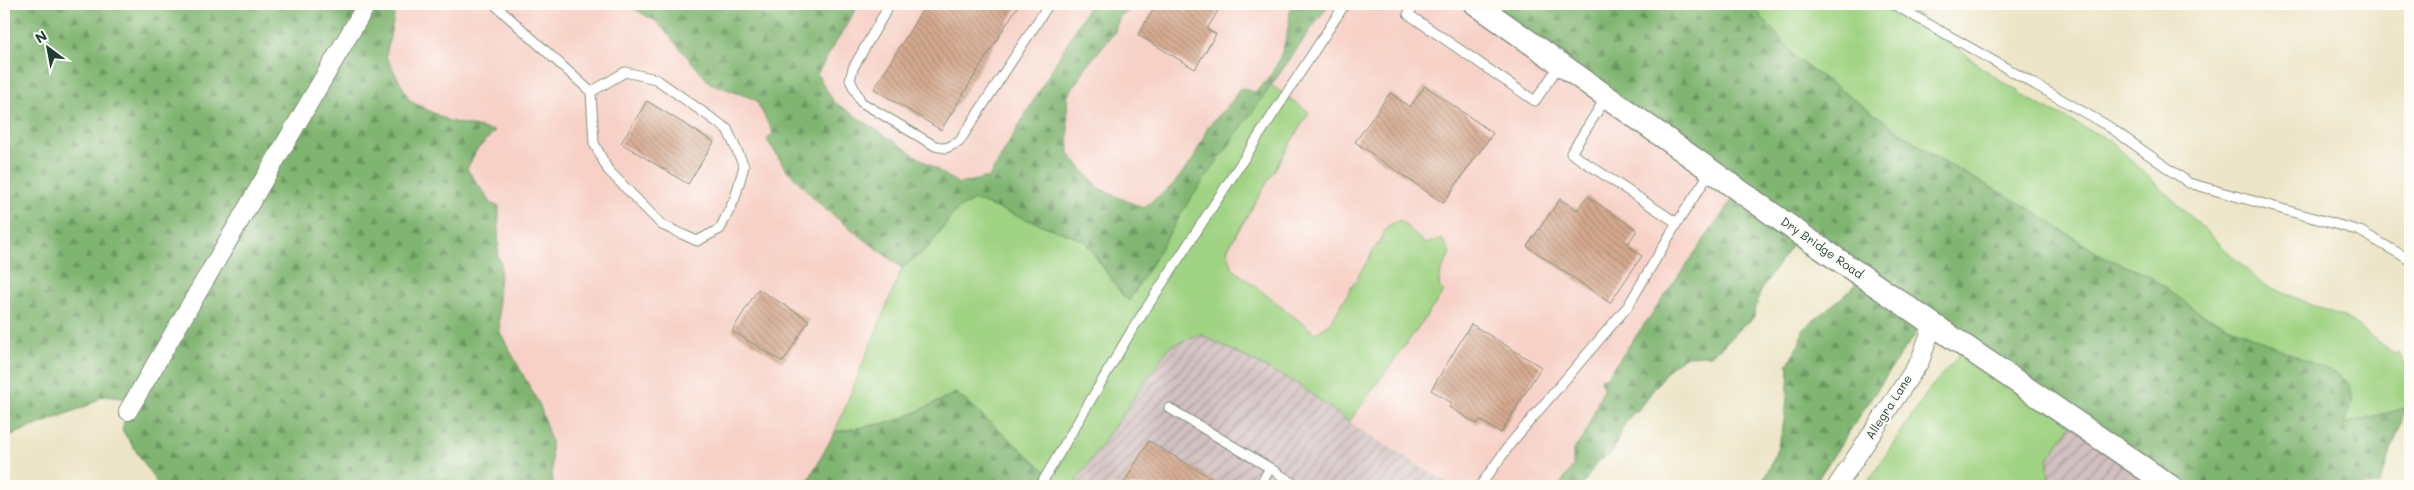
<svg xmlns="http://www.w3.org/2000/svg" width="2414" height="490" font-family="Mali,sans-serif">
<defs>
<pattern id="industrial-furrows" width="10" height="10" patternUnits="userSpaceOnUse" patternTransform="scale(1.25)"><rect width="10" height="10" fill="#d2bfc0"/><path d="M-1 1l2-2M0 10L10 0M9 11l2-2" fill="none" stroke="#aa9c9d"/></pattern>
<pattern id="forest-firs" width="22" height="20" patternUnits="userSpaceOnUse" patternTransform="scale(1.25)"><rect width="22" height="20" fill="#80b571"/><path d="M5 1l3.5 6h-7zM16 11l3.5 6h-7z" fill="#68945e"/></pattern>
<pattern id="building-back-hatch" width="6" height="6" patternUnits="userSpaceOnUse" patternTransform="scale(1.25)"><rect width="6" height="6" fill="#d5a98f"/><path d="M-1 5l2 2M0 0l6 6M5-1l2 2" fill="none" stroke="#ac8b76"/></pattern>
</defs>
<rect width="100%" height="100%" fill="#fdfcf7"/>
<filter id="ink" filterUnits="userSpaceOnUse"><feTurbulence type="fractalNoise" baseFrequency=".02" numOctaves="2"/><feDisplacementMap in="SourceGraphic" scale="10" xChannelSelector="R" yChannelSelector="G"/><feConvolveMatrix kernelMatrix="1 2 1 2 8 2 1 2 1" color-interpolation-filters="sRGB"/></filter>
<filter id="wash" filterUnits="userSpaceOnUse"><feTurbulence type="fractalNoise" baseFrequency=".0096" numOctaves="4" result="noise"/><feDisplacementMap in="SourceGraphic" scale="20" xChannelSelector="R" yChannelSelector="G"/><feGaussianBlur stdDeviation="1.12" result="paint"/><feColorMatrix in="noise" values="0 0 0 0 0 0 0 0 0 0 0 0 0 0 0 0 0 1.4 0 .05"/><feComposite in="paint" operator="in"/></filter>
<g filter="url(#wash)">
<rect width="100%" height="100%" fill="#ede5c7"/>
<path fill="#f7d1c7" d="M 393,4 L 626,4 L 657,22 L 710,83 L 756,100 L 773,133 L 786,169 L 825,209 L 902,268 L 835,432 L 805,486 L 553,486 L 551,442 L 540,406 L 500,332 L 498,296 L 501,262 L 498,258 L 499,206 L 493,204 L 467,169 L 476,151 L 494,131 L 449,121 L 410,101 L 386,56 L 395,12 Z
M 859,4 L 1090,4 L 989,177 L 959,184 L 834,102 L 817,73 Z
M 1138,4 L 1291,4 L 1287,39 L 1268,81 L 1255,92 L 1240,88 L 1232,101 L 1208,127 L 1194,158 L 1172,186 L 1143,208 L 1100,189 L 1069,154 L 1067,97 L 1089,63 L 1114,33 L 1120,16 Z
M 1329,4 L 1476,4 L 1738,193 L 1607,377 L 1601,379 L 1603,389 L 1584,437 L 1573,450 L 1573,466 L 1559,486 L 1452,486 L 1349,422 L 1444,293 L 1439,287 L 1440,275 L 1450,252 L 1425,244 L 1400,220 L 1388,226 L 1329,325 L 1315,334 L 1233,269 L 1227,250 L 1308,113 L 1271,85 Z"/>
<path fill="url(#industrial-furrows)" d="M 1200,334 L 1298,384 L 1358,428 L 1452,486 L 1073,486 L 1169,347 Z
M 2073,422 L 2169,486 L 2049,486 L 2048,459 Z"/>
<path fill="#a0d383" stroke="#60885c" d="M 1751,4 L 1905,4 L 1982,68 L 2034,102 L 2111,141 L 2262,284 L 2348,319 L 2394,354 L 2399,353 L 2410,375 L 2406,408 L 2344,424 L 2337,374 L 2203,315 L 2148,275 L 2105,258 L 2025,206 L 1940,160 L 1799,61 Z
M 1271,85 L 1309,112 L 1227,250 L 1233,269 L 1315,333 L 1329,325 L 1388,226 L 1400,220 L 1425,244 L 1442,239 L 1450,252 L 1440,275 L 1439,287 L 1444,292 L 1349,422 L 1298,384 L 1200,334 L 1169,347 L 1073,486 L 1063,486 L 956,393 L 897,421 L 835,432 L 902,268 L 928,248 L 957,209 L 975,200 L 1085,241 L 1123,296 L 1129,301 L 1187,204 Z
M 1967,346 L 2073,422 L 2048,459 L 2049,486 L 1865,486 L 1931,387 Z"/>
<path fill="url(#forest-firs)" stroke="#507952" d="M 4,4 L 393,4 L 395,12 L 386,56 L 410,101 L 449,121 L 495,131 L 476,151 L 467,169 L 492,204 L 499,206 L 498,257 L 501,262 L 498,296 L 500,332 L 540,406 L 551,442 L 553,486 L 159,486 L 122,430 L 130,399 L 103,396 L 89,405 L 4,438 Z
M 626,4 L 859,4 L 817,74 L 834,102 L 959,184 L 989,177 L 1090,4 L 1138,4 L 1120,16 L 1114,33 L 1089,63 L 1067,97 L 1069,154 L 1100,189 L 1143,208 L 1172,186 L 1194,158 L 1208,127 L 1232,101 L 1240,88 L 1255,92 C 1282,70 1288,36 1291,4 L 1329,4 L 1187,204 L 1129,301 L 1123,296 L 1085,241 L 975,200 L 957,209 L 928,248 L 902,268 L 825,209 L 786,169 L 767,140 L 773,133 L 756,100 L 710,83 L 657,22 Z
M 1476,4 L 1751,4 L 1799,61 L 1940,160 L 2025,206 L 2105,258 L 2148,275 L 2203,315 L 2337,374 L 2350,385 L 2353,401 L 2344,424 L 2406,408 L 2379,486 L 2169,486 L 1926,321 L 1905,348 L 1813,486 L 1759,486 C 1784,448 1787,410 1789,366 L 1787,365 L 1801,342 L 1803,329 L 1853,288 L 1860,275 L 1800,233 L 1760,291 L 1754,317 L 1749,322 L 1743,325 L 1723,346 L 1710,355 L 1687,356 L 1671,366 L 1636,413 L 1633,413 L 1624,425 L 1612,454 L 1597,462 L 1582,486 L 1559,486 L 1573,466 L 1573,450 L 1584,437 L 1603,389 L 1601,379 L 1607,377 L 1737,193 Z
M 956,393 L 1063,486 L 805,486 L 835,432 L 897,421 Z"/>
<g id="blocks">
<path fill="url(#building-back-hatch)" d="M 926,4 L 1019,4 L 941,130 L 874,89 Z
M 1157,4 L 1222,4 L 1207,29 L 1216,34 L 1195,69 L 1138,35 Z
M 1425,86 L 1493,133 L 1443,203 L 1355,142 L 1390,93 L 1410,107 Z
M 647,101 L 714,142 L 688,184 L 621,143 Z
M 1587,196 L 1637,230 L 1627,245 L 1642,256 L 1610,303 L 1527,246 L 1560,199 L 1577,210 Z
M 758,289 L 809,320 L 783,362 L 732,331 Z
M 1471,324 L 1541,367 L 1501,433 L 1480,420 L 1477,424 L 1449,407 L 1452,403 L 1431,390 Z
M 1149,441 L 1224,486 L 1122,486 Z"/>
</g>
</g>
<g filter="url(#ink)">
<use href="#blocks" fill-opacity="0" stroke="#86917e" stroke-width="1"/>
<g fill="none" stroke-linecap="round" stroke-linejoin="round">
<defs>
<path id="service" d="M 494,4 L 591,92 L 594,143 L 608,170 L 662,225 L 697,241 L 720,229 L 735,198 L 744,166 L 727,129 L 656,79 L 625,72 L 591,92
M 890,4 L 853,68 L 850,80 L 861,102 L 935,146 L 946,148 L 959,142 L 1049,4
M 1415,4 L 1408,14 L 1535,101 L 1561,63
M 1893,4 L 2108,126 L 2189,183 L 2360,231 L 2410,260
M 1607,96 L 1571,153 L 1677,223
M 1169,408 L 1270,468
M 1040,486 L 1132,330 L 1345,4
M 1260,486 L 1270,468 L 1297,486
M 1480,486 L 1511,443 L 1628,306 L 1677,223 L 1711,171"/>
<path id="minor" d="M 128,411 L 367,4
M 1837,486 L 1920,361 L 1933,324"/>
<path id="tertiary" d="M 1476,4 L 1802,235 L 2170,486"/>
</defs>
<use href="#service" stroke="#86917e" stroke-width="11"/>
<use href="#minor" stroke="#86917e" stroke-width="20"/>
<use href="#tertiary" stroke="#86917e" stroke-width="25"/>
<use href="#service" stroke="#fff" stroke-width="9"/>
<use href="#minor" stroke="#fff" stroke-width="18"/>
<use href="#tertiary" stroke="#fff" stroke-width="22"/>
</g>
</g>
<g text-anchor="middle" stroke-width="4.5" stroke-linejoin="round" paint-order="stroke">
<g font-size="12" fill="#1f3d34" stroke="#fdfcf7">
<text transform="translate(1822 248) rotate(35)" y="4">Dry Bridge Road</text>
<text transform="translate(1889 407) rotate(-57)" y="4">Allegra Lane</text>
</g>
</g>
<rect width="2414" height="490" fill="none" stroke="#fdfcf7" stroke-width="20"/>
<g transform="translate(48 48) rotate(328)" stroke="#fdfcf7" stroke-width="4" paint-order="stroke">
<path d="M0-4L9 19L0 12L-9 19Z" fill="#1f3d34"/>
<text y="-8" font-size="14" font-weight="bold" text-anchor="middle" fill="#1f3d34">N</text>
</g>
</svg>
